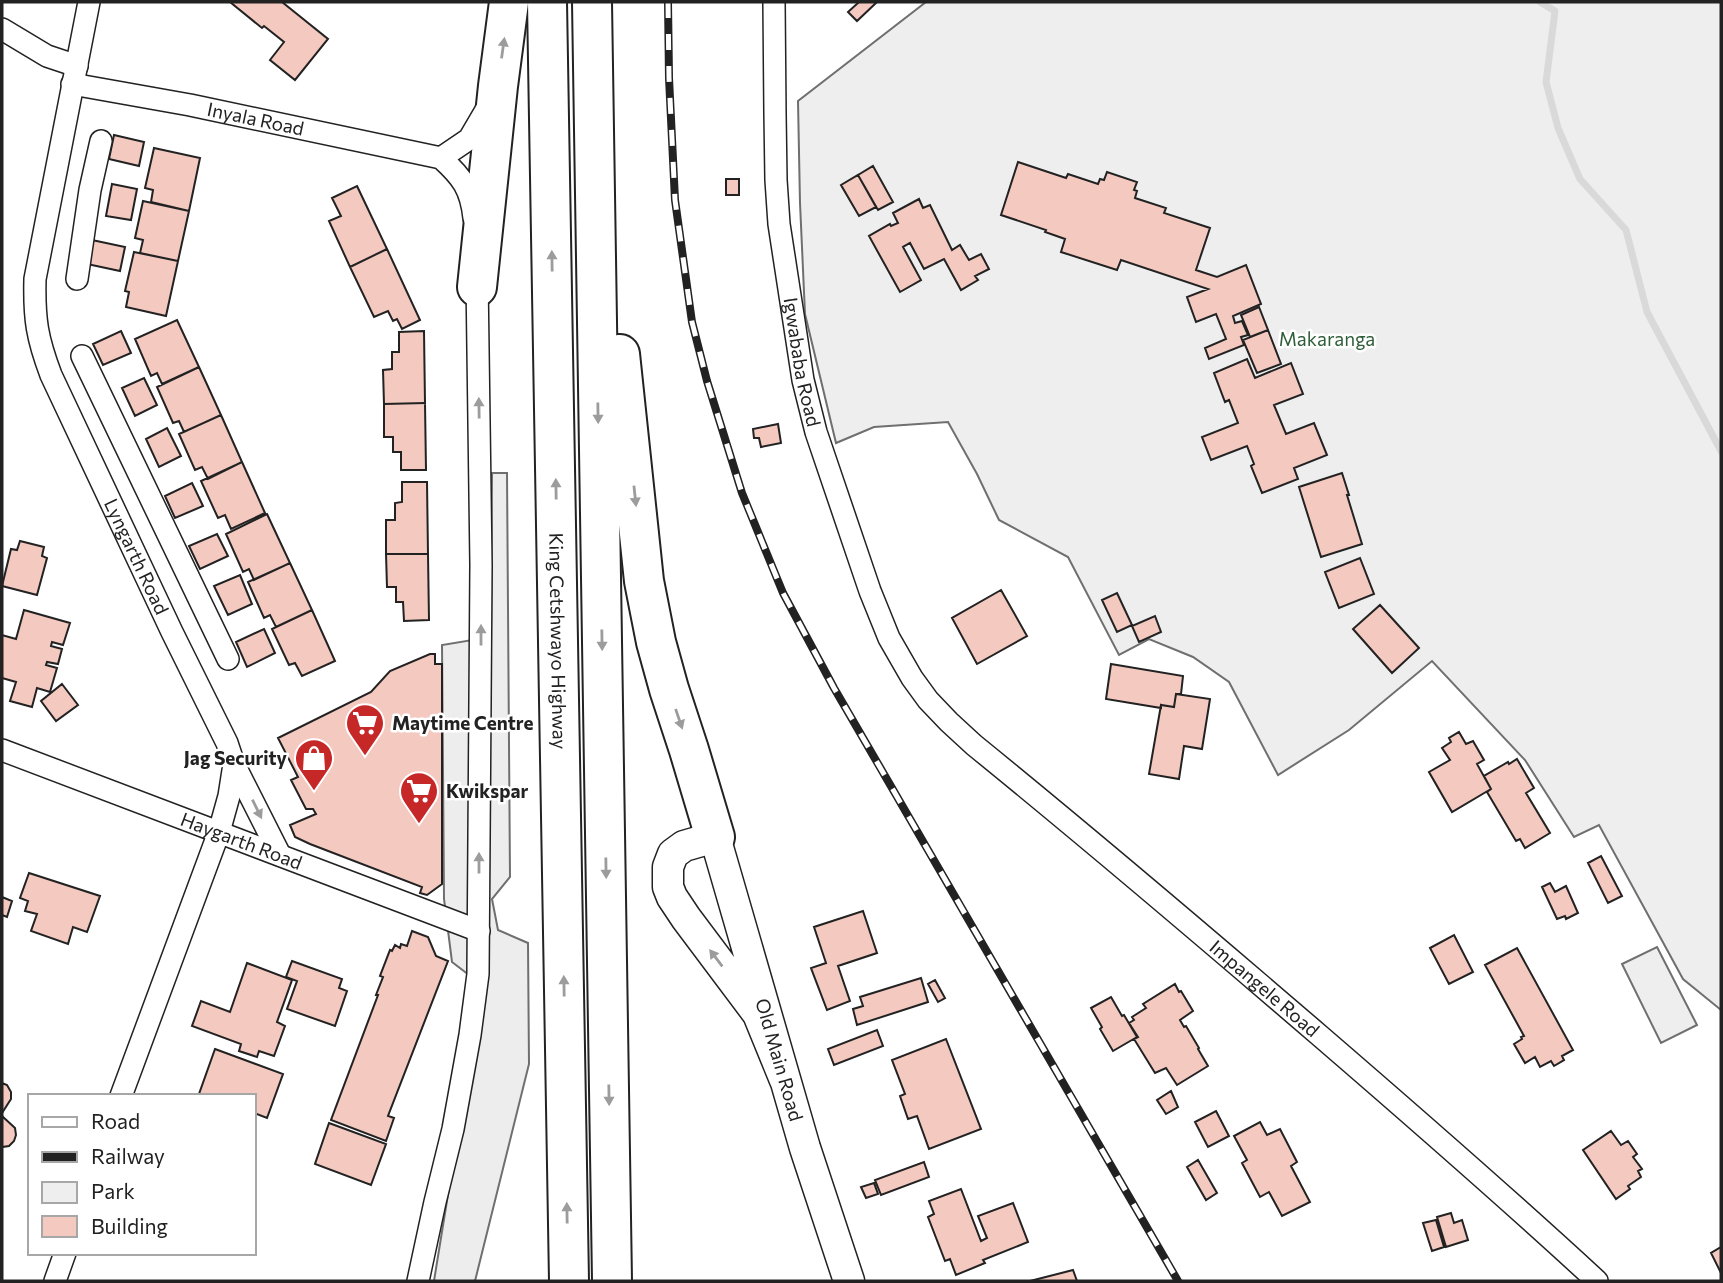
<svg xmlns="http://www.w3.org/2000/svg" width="1723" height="1283" font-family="Commissioner,sans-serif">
<rect width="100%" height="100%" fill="#fff"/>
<path fill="#eee" stroke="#6f6f6f" stroke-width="2" d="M 926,2 L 1721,2 L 1721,1010 L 1683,979 L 1599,825 L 1574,837 L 1525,760 L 1432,661 L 1349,730 L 1278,775 L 1229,682 L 1193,657 L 1149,639 L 1119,655 L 1068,557 L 999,520 L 977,474 L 948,422 L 874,427 L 836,443 L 805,314 L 800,203 L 798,101 Z
M 1657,947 L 1697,1025 L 1661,1043 L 1622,964 Z"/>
<path fill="#ededed" stroke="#6f6f6f" stroke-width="2" d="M 492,473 L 507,473 L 510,877 L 492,899 L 498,930 L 528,943 L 529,1064 L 475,1281 L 434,1281 L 482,985 L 452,962 L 444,899 L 442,645 L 491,637 Z"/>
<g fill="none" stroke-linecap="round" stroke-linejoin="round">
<path stroke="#d9d9d9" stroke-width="7" d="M 1540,2 L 1555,11 L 1546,82 L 1558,128 L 1580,179 L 1626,230 L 1647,312 L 1721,451"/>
</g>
<path fill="#f3c9c0" stroke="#222" stroke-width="2" d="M 230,2 L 282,2 L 328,39 L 295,80 L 270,60 L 284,42 L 264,26 L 262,28 Z
M 859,2 L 877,2 L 857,21 L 848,12 Z
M 114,135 L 144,142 L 139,166 L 109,159 Z
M 154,148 L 200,158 L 189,211 L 151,202 L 153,190 L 145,188 Z
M 1018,162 L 1066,178 L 1068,174 L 1098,184 L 1100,179 L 1104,180 L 1107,172 L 1137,182 L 1134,190 L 1137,191 L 1135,198 L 1166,208 L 1164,213 L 1210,228 L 1196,270 L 1217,277 L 1246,265 L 1261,304 L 1233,316 L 1235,323 L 1242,321 L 1248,335 L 1241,337 L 1244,345 L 1209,359 L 1205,348 L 1226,339 L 1216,314 L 1196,322 L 1187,297 L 1208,289 L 1121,260 L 1117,270 L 1061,252 L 1065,239 L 1045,232 L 1046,230 L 1001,215 Z
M 873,166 L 893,202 L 878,210 L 858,175 Z
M 858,175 L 876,207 L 859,216 L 841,185 Z
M 726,179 L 739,179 L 739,195 L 726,195 Z
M 112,184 L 137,189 L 131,220 L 106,216 Z
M 357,186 L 387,249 L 350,267 L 329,221 L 341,216 L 332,198 Z
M 919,199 L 923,208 L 930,205 L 952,250 L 960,245 L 969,260 L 981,254 L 989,269 L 975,276 L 978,280 L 961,290 L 944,259 L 924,269 L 910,243 L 903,247 L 921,280 L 900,292 L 869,236 L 890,224 L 891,226 L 898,223 L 893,213 Z
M 143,201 L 189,211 L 178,261 L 140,253 L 143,240 L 135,238 Z
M 92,240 L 125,247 L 120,271 L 87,264 Z
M 387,249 L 420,320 L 402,329 L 397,319 L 393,321 L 388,311 L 374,317 L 350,267 Z
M 134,252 L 178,261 L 166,316 L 126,307 L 129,292 L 125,291 Z
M 1259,307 L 1268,330 L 1250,337 L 1241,315 Z
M 177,320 L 199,367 L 162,384 L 157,373 L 151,376 L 135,339 Z
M 1268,330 L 1281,364 L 1257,373 L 1243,340 Z
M 121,331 L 131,353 L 103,365 L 93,344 Z
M 424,331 L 425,403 L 384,404 L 383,370 L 392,369 L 392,352 L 399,352 L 399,332 Z
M 1247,359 L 1255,378 L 1291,363 L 1303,394 L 1274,405 L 1286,434 L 1314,423 L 1327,455 L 1294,468 L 1298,479 L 1262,493 L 1251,466 L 1254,464 L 1247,446 L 1211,460 L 1202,437 L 1238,423 L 1229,400 L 1225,402 L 1214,373 Z
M 199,367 L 221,415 L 184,432 L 179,421 L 173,423 L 157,387 Z
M 144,378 L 157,405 L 135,416 L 122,388 Z
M 425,403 L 426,470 L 401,470 L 401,452 L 393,452 L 393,437 L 384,437 L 384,404 Z
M 221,415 L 242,462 L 208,479 L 202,467 L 195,470 L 179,434 Z
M 778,424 L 781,443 L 761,447 L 759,438 L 754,438 L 753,429 Z
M 167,428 L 181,456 L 159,467 L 146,439 Z
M 242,462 L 265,513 L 231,529 L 225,515 L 218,518 L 201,481 Z
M 1342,473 L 1349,495 L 1347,495 L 1362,544 L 1321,557 L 1299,487 Z
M 402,482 L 427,482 L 428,554 L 386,554 L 386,520 L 395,520 L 395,503 L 402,502 Z
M 192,483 L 203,506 L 175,518 L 165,496 Z
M 267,514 L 290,563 L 254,580 L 249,569 L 243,572 L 226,534 Z
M 217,534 L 228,556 L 200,569 L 189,546 Z
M 20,541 L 44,547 L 42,556 L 47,558 L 37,595 L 2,586 L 11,549 L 17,550 Z
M 386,554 L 428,554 L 429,620 L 404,621 L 403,602 L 396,602 L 396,587 L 387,587 Z
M 1360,558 L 1374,594 L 1339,608 L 1325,572 Z
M 290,563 L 312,610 L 276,627 L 270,615 L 264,618 L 248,582 Z
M 240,575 L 252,604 L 228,615 L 214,586 Z
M 1001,590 L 1027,636 L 977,664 L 952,618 Z
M 1117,593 L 1132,625 L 1117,632 L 1102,600 Z
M 1380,605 L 1419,648 L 1392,673 L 1353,629 Z
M 24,610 L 70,623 L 63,645 L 52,642 L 51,646 L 62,649 L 58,664 L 47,662 L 46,665 L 57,668 L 50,692 L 37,688 L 32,707 L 10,701 L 16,682 L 2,678 L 2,635 L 16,639 Z
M 312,610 L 335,661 L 302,676 L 295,663 L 289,665 L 272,629 Z
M 1155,616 L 1161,632 L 1139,642 L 1132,626 Z
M 264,629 L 275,653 L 247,667 L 236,642 Z
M 430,654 L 435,654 L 435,664 L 442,664 L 442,884 L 427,895 L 420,893 L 422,887 L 310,844 L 295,837 L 290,825 L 316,814 L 313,809 L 306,809 L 291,780 L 298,777 L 278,738 L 371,692 L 390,671 Z
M 1111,664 L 1183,676 L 1181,694 L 1176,694 L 1174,707 L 1161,705 L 1161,708 L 1106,699 Z
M 62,684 L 78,705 L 56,721 L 41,701 Z
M 1176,694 L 1210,699 L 1202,749 L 1184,746 L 1179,779 L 1149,774 L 1161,705 L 1174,707 Z
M 1459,732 L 1466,744 L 1473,741 L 1484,760 L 1477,764 L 1491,789 L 1452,812 L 1429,772 L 1450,760 L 1442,748 L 1451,742 L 1449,738 Z
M 1517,759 L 1534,788 L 1526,793 L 1550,833 L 1525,848 L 1520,839 L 1516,841 L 1487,792 L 1491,789 L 1484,776 L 1508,762 L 1509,764 Z
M 1601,856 L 1622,896 L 1608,903 L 1588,863 Z
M 29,873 L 100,896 L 87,932 L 73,927 L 68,944 L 31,931 L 37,914 L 25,911 L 28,901 L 20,898 Z
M 1550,883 L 1555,892 L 1566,886 L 1578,913 L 1566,919 L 1565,916 L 1557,919 L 1542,887 Z
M 2,897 L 12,901 L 7,917 L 2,915 Z
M 863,911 L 877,953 L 838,966 L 850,1001 L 827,1010 L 811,968 L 826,963 L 814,927 Z
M 412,931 L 428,937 L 436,956 L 448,961 L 388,1116 L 394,1118 L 386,1141 L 331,1120 L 378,995 L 376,995 L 383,977 L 380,976 L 390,950 L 392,951 L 395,945 L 400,948 L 401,944 L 407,946 Z
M 1454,935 L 1473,972 L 1449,984 L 1430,948 Z
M 1517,948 L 1573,1050 L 1562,1056 L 1564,1060 L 1554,1066 L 1551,1061 L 1540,1067 L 1535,1057 L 1525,1063 L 1514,1044 L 1522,1039 L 1521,1037 L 1524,1036 L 1485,965 Z
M 292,961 L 342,979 L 339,988 L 347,991 L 335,1026 L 287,1009 L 297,981 L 286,977 Z
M 247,963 L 292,980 L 277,1022 L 285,1026 L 274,1056 L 259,1051 L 257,1057 L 239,1051 L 241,1044 L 192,1026 L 201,1001 L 230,1012 Z
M 921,978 L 928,1002 L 857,1025 L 853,1009 L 863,1006 L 860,997 Z
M 935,980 L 945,998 L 938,1002 L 928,984 Z
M 1175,984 L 1179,992 L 1181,991 L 1193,1011 L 1180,1020 L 1184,1027 L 1186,1026 L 1199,1048 L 1198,1049 L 1208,1066 L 1177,1085 L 1166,1068 L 1155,1073 L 1134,1039 L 1138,1037 L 1129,1023 L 1134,1020 L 1132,1017 L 1146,1008 L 1143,1004 Z
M 1111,997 L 1122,1016 L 1124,1015 L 1137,1037 L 1113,1051 L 1100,1029 L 1102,1027 L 1091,1008 Z
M 877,1030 L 883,1046 L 834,1065 L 828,1049 Z
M 946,1039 L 981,1129 L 929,1149 L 917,1116 L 908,1119 L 900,1096 L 905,1094 L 892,1060 Z
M 215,1049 L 283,1074 L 267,1118 L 254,1113 L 254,1096 L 204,1096 L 199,1094 Z
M 2,1083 L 7,1085 L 11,1092 L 11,1099 L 2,1113 Z
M 1171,1091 L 1178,1107 L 1166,1114 L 1157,1100 Z
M 1216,1111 L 1229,1136 L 1208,1147 L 1195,1122 Z
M 2,1116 L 15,1128 L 16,1135 L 14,1141 L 9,1146 L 2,1147 Z
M 1260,1122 L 1267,1135 L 1280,1129 L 1297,1162 L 1291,1166 L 1310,1202 L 1282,1216 L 1269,1192 L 1260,1197 L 1242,1163 L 1247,1160 L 1234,1136 Z
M 329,1123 L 386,1144 L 371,1185 L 315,1164 Z
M 1611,1131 L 1621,1145 L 1628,1141 L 1637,1154 L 1633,1157 L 1642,1169 L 1638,1171 L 1641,1177 L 1628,1186 L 1630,1189 L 1616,1199 L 1583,1150 Z
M 1198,1160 L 1217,1193 L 1206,1200 L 1187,1167 Z
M 924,1162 L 929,1177 L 881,1195 L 875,1180 Z
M 874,1183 L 878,1194 L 866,1198 L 861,1187 Z
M 961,1189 L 981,1241 L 987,1238 L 978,1216 L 1013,1203 L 1028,1242 L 983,1260 L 985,1263 L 956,1275 L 950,1259 L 945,1261 L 928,1217 L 934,1214 L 929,1201 Z
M 1451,1213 L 1454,1223 L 1462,1220 L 1468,1240 L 1446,1247 L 1437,1217 Z
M 1436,1220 L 1444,1247 L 1432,1251 L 1423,1223 Z
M 1721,1247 L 1721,1273 L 1711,1253 Z
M 1073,1270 L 1077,1281 L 1030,1281 Z"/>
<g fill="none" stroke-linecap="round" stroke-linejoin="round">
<defs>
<g id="street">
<path id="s1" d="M 89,2 L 35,279 C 34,319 37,338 51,375 L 172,632 L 227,743 L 234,764 L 229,796 L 219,832 L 121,1096"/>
<path id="s2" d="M 774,2 L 775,114 L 776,180 L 779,224 L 803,380 L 816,432 L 870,591 L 889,638 L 912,678 L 928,700 L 949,722 L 974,745 C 1091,840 1205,937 1319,1035 C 1413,1116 1506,1197 1597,1281"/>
<path d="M 2,29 L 47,56 L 77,66"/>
<path id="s3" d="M 72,84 L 190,105 L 441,158 C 462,177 471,189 474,218"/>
<path d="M 441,158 L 469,139 L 486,110"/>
<path d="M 77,279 L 90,190 L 101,141"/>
<path d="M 82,356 L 228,659"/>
<path id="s4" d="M 2,750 L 479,931"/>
<path d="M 234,764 L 280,855"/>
<path d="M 55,1281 L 65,1253"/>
<path d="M 418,1281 L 435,1202 L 453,1129 L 470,1035 L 478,974 L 481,565 L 477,278"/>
</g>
<g id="secondary">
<path id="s5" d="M 785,1080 L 758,1014 L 686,918 L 672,897 L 668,887 L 668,867 L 673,854 L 684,846 L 715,837 L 805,1148 L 849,1281"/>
</g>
<g id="highway">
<path id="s6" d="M 547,2 L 569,1281"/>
<path d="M 592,2 L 612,1281"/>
<path d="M 477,287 L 498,86 L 509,2"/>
<path d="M 620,354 L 644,581 L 656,642 L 669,689 L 689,750 L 715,837"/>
</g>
</defs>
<use href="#street" stroke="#222" stroke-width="24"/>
<use href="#secondary" stroke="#222" stroke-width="33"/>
<use href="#highway" stroke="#222" stroke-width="42"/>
<use href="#street" stroke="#fff" stroke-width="21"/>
<use href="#secondary" stroke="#fff" stroke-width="30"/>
<use href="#highway" stroke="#fff" stroke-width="38"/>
<defs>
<path id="rail" d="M 668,2 L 669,78 L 675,200 L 692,322 L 707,381 L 742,493 L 783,593 L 834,688 L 1178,1281"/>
</defs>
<use href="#rail" stroke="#222" stroke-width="8"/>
<use href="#rail" stroke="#fff" stroke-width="5" stroke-dasharray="16" stroke-linecap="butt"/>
</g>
<defs><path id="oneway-solid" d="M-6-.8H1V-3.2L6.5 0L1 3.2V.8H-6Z" transform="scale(1.75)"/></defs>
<g fill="#9c9c9c">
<use href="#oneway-solid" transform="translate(503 48) rotate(-82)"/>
<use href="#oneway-solid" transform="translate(552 261) rotate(-91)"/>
<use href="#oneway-solid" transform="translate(479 408) rotate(-91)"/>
<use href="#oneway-solid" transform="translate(598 413) rotate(89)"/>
<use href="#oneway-solid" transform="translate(556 489) rotate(-91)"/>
<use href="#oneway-solid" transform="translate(635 496) rotate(84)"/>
<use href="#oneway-solid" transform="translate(481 635) rotate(-90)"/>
<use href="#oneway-solid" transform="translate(602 640) rotate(89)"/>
<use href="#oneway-solid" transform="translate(679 719) rotate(71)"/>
<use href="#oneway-solid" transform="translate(257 809) rotate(64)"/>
<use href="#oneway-solid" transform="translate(479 863) rotate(-90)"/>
<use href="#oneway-solid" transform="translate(606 868) rotate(89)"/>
<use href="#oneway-solid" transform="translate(716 958) rotate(-127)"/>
<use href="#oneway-solid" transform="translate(564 986) rotate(-91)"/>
<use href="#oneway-solid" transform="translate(609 1095) rotate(89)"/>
<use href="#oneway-solid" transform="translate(567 1213) rotate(-91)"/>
</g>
<defs>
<symbol id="supermarket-pin" viewBox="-11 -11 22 30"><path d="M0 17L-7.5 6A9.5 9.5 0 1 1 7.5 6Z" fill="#c62828" stroke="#fff"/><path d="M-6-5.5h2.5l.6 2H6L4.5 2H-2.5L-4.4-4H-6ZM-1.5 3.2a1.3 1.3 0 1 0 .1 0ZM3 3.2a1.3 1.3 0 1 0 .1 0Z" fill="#fff"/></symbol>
<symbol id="shop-pin" viewBox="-11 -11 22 30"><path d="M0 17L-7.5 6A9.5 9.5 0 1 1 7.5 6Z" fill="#c62828" stroke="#fff"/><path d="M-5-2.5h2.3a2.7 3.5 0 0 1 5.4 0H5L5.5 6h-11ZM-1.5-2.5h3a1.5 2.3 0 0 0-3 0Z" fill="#fff"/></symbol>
</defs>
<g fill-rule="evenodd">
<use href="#supermarket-pin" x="343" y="701" width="44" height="60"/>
<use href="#shop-pin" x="292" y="736" width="44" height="60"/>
<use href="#supermarket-pin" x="397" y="769" width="44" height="60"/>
</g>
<g text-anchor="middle" stroke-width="5" stroke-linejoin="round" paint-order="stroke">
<g font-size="19" fill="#222" stroke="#fff">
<text dy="7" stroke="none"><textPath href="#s3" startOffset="187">Inyala Road</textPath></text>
<text dy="7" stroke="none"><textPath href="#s2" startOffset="362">Igwababa Road</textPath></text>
<text dy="7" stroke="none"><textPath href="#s1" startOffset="581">Lyngarth Road</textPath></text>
<text dy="7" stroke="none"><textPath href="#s6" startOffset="639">King Cetshwayo Highway</textPath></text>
<text dy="7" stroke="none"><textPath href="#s4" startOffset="256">Haygarth Road</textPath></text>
<text dy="7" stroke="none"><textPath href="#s2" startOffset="1169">Impangele Road</textPath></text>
<text dy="7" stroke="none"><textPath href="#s5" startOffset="539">Old Main Road</textPath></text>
</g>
<g font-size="19" fill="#2f5e38" stroke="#fff">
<text x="1327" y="346">Makaranga</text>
</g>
<g font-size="19" font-weight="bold" fill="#222" stroke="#fff" text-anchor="start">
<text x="392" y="730">Maytime Centre</text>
<text x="287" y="765" text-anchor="end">Jag Security</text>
<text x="446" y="798">Kwikspar</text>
</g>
</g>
<rect width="1723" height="1283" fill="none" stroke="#222222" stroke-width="7"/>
<rect x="28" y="1094" width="228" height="161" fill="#ffffff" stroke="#a7a7a7" stroke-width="2"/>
<rect x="42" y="1117" width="35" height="10" fill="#ffffff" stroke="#a7a7a7" stroke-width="2"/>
<text x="91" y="1129" font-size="21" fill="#222222">Road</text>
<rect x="42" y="1152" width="35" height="10" fill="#222222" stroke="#a7a7a7" stroke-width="2"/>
<text x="91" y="1164" font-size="21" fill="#222222">Railway</text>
<rect x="42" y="1182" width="35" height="21" fill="#eeeeee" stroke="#a7a7a7" stroke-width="2"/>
<text x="91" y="1199" font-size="21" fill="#222222">Park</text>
<rect x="42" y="1216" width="35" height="21" fill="#f3c9c0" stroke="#a7a7a7" stroke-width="2"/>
<text x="91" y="1234" font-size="21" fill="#222222">Building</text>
</svg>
